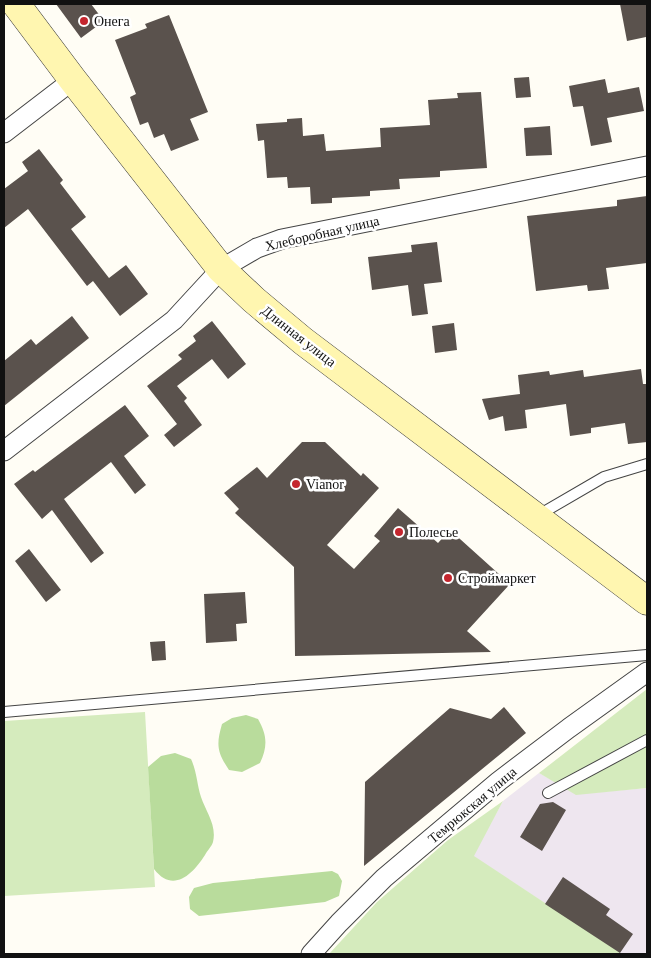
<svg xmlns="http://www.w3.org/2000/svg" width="651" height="958" font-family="Georgia,serif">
<rect width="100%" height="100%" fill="#fffdf5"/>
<path fill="#eee6ef" d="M 539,773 L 577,794 L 647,788 L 647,954 L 622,954 L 473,856 L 503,801 Z"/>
<path fill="#d5ebbd" d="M 647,689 L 647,788 L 576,795 L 539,773 Z
M 145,712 L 155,887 L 4,896 L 4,721 Z
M 503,801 L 474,856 L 622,954 L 329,954 L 377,902 L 448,840 Z"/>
<path fill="#b9dc9c" d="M 246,715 L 258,719 C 267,735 268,746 260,763 L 242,772 L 229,770 C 217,752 216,745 222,724 L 232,718 Z
M 175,753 L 191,759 C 197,772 197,785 201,797 C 206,812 217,825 213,842 C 212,846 207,851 205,855 C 193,874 173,894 154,869 L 148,767 L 161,756 Z
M 332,871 L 338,874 L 342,881 L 339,896 L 325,902 L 199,916 L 190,909 L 189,897 L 194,888 L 213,883 Z"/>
<path fill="#5a524d" d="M 56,4 L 91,4 L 104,21 L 81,38 Z
M 620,4 L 647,4 L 646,37 L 627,41 Z
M 169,15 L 208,112 L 190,119 L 199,140 L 171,151 L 164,134 L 154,138 L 148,122 L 140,125 L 130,97 L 136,94 L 115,40 L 147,28 L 145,24 Z
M 529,77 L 531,97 L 516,98 L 514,78 Z
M 605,79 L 608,93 L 639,87 L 644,111 L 607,118 L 612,142 L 591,146 L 583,106 L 573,107 L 569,86 Z
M 481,92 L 487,168 L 440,171 L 440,177 L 399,179 L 400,189 L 370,191 L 370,196 L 332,198 L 332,203 L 311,204 L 310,187 L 288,188 L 287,177 L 267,178 L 264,140 L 258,141 L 256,124 L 287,122 L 287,119 L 302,118 L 303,136 L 324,134 L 326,151 L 381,147 L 380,128 L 430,125 L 428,100 L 458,98 L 457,93 Z
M 550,126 L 552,155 L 526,156 L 524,128 Z
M 39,149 L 63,180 L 60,183 L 86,217 L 71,229 L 109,278 L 126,265 L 148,294 L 120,316 L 93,281 L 87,286 L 28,209 L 4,228 L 4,189 L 28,171 L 22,162 Z
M 647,196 L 647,263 L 606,268 L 609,289 L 588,291 L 587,285 L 536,291 L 527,216 L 617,206 L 617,200 Z
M 437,242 L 442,282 L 424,284 L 428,314 L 412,316 L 408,285 L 372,290 L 368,257 L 412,252 L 411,245 Z
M 72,316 L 89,338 L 4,406 L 4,361 L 31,339 L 36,345 Z
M 212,321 L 246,364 L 228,379 L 212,359 L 177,386 L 187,398 L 184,401 L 202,425 L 174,447 L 164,435 L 177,424 L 147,386 L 182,359 L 178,355 L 196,341 L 193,336 Z
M 454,323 L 457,350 L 435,353 L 432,326 Z
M 641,369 L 643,384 L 647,384 L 647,442 L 628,444 L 625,423 L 591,428 L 591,433 L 570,436 L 566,404 L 525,410 L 527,428 L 505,431 L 503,416 L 489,420 L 482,399 L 520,394 L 518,375 L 549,371 L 550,375 L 583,370 L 584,377 Z
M 125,405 L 149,436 L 124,456 L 146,485 L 135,494 L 111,462 L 64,499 L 104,553 L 91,563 L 52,510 L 42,519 L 14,484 L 33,470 L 35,472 Z
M 302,442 L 325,442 L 361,476 L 363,473 L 379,488 L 327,545 L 354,569 L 380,541 L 374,536 L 398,508 L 438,543 L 450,530 L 510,584 L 467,631 L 491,652 L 295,656 L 294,567 L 235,513 L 239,509 L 224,493 L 257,467 L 267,478 Z
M 29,549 L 61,590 L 46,602 L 15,561 Z
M 245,592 L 247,623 L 236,624 L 237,641 L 206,643 L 204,594 Z
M 165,641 L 166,660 L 152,661 L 150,642 Z
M 504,707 L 526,733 L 364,866 L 365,782 L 450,708 L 491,719 Z
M 553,802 L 566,810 L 542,851 L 520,837 L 540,804 Z
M 563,877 L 610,909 L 606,915 L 633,934 L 620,953 L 545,904 Z"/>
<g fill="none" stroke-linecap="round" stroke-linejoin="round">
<defs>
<path id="lane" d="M 537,516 L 604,477 L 647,464
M 4,712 L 647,655
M 548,793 L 647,740"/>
<path id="street" d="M 4,133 L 73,80
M 4,451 L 174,320 L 221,269 L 257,248 L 282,239 L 647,166
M 311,954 L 339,923 L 384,878 L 499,781 L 569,728 L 647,672"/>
<path id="secondary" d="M 16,4 L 73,80 L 221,269 L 254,300 L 303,341 L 647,601"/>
</defs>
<use href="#lane" stroke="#444" stroke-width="12"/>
<use href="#street" stroke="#444" stroke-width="21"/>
<use href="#secondary" stroke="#333" stroke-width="29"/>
<use href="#lane" stroke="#fff" stroke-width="10"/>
<use href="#street" stroke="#fff" stroke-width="19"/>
<use href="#secondary" stroke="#fff6b0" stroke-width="28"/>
</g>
<g fill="#c4262e" stroke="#fff" stroke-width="2">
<circle cx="84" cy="21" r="5"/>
<circle cx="296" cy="484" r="5"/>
<circle cx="399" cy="532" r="5"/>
<circle cx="448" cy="578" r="5"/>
</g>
<g text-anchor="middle" stroke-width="5" stroke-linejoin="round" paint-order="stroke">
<g font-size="14" fill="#111" stroke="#fff" text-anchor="start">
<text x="94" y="26">Онега</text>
<text x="306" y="489">Vianor</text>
<text x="409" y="537">Полесье</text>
<text x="458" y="583">Строймаркет</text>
</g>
<g font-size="14" fill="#111" stroke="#fff">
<text transform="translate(322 233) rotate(-13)" y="5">Хлеборобная улица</text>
<text transform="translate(299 336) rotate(38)" y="5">Длинная улица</text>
<text transform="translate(472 805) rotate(-40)" y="5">Темрюкская улица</text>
</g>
</g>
<rect width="651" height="958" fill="none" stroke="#111111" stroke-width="10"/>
</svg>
